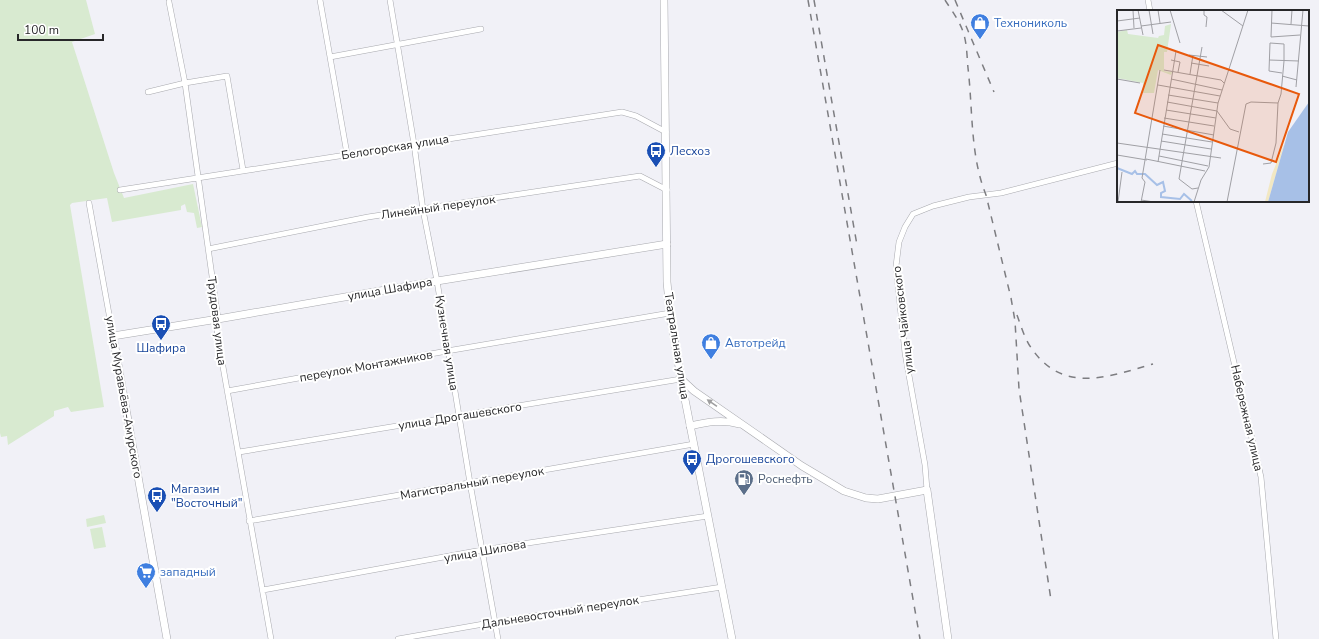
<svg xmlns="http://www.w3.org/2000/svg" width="1319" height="639" font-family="'Nunito Sans',sans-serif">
<rect width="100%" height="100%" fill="#f1f1f7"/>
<path fill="#d8ead0" d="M 0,0 L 86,0 L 95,34 L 72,42 L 114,173 L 124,198 L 193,184 L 202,227 L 197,228 L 194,213 L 187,212 L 185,204 L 181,206 L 181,210 L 112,222 L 107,198 L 72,203 L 70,205 L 104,407 L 71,412 L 68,407 L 54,411 L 54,416 L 8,445 L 7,436 L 1,437 L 0,433 Z
M 104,515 L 106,523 L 87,527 L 86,519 Z
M 102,527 L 106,547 L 94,549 L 90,529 Z"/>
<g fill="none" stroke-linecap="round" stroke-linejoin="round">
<defs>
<path id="minor" d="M 320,0 L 347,154
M 390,0 L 414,144 L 423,210 L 437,281 L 470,483 L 498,639
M 1148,0 L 1150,11
M 169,2 L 185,83 L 218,319 L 217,329 L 219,344 L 271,639
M 330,57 L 481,29
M 148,92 L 185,83 L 227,76 L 243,170
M 120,190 L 622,112 L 636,116 L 666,132
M 1196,201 L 1261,477 L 1276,639
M 89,203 L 113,336
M 208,249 L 368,217 L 640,176 L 667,190
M 227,391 L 447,351 L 670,313
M 239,452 L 681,379
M 927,490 L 925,465 L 905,353 L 896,266 L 899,242 L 905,227 L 913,214 L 933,206 L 969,197 L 1001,193 L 1118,163
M 249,521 L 694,444
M 263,590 L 482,550 L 708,516
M 398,639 L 495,622 L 722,587"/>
<path id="tertiary" d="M 681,379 L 694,391 L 802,466 L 844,491 L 866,498 L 878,499 L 927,490 L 948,639
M 690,426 C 707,422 723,419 739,424
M 167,639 L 113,336 L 218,319 L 437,281 L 667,244"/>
<path id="secondary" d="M 664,0 L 667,282 L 670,313 L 681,379 L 732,639"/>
</defs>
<use href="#minor" stroke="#a8a9ae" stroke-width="6"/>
<use href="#tertiary" stroke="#a8a9ae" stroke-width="8"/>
<use href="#secondary" stroke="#a8a9ae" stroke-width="8"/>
<use href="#minor" stroke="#fff" stroke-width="5"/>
<use href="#tertiary" stroke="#fff" stroke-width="7"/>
<use href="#secondary" stroke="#fff" stroke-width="7"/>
<path stroke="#7d7d81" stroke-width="1.5" stroke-dasharray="7 7" stroke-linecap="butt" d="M 808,0 L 920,639
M 814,0 L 857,245
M 945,0 C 952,11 961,23 964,35 C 967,45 967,58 968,68 C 973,111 970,155 986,195 L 1011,298 L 1015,321 L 1019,389 L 1051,600
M 955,0 L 994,92
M 1017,315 C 1021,326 1025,340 1032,349 C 1064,395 1110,376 1153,364"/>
</g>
<defs><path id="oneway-solid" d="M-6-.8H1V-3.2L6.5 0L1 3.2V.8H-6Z"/></defs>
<use fill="#9e9e9f" href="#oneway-solid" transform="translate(712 403) rotate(-146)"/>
<defs>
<symbol id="shop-pin" viewBox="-11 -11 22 30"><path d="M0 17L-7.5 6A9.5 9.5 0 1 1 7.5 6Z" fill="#3f7fe0" stroke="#fff"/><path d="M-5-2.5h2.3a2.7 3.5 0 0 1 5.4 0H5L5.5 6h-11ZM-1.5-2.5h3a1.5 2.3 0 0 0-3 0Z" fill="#fff"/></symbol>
<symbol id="bus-pin" viewBox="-11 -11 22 30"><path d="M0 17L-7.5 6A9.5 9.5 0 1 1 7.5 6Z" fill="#1a4fb4" stroke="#fff"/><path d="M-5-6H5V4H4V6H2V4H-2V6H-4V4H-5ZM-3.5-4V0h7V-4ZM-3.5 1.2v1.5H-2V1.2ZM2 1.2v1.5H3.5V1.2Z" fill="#fff"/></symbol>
<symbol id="fuel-pin" viewBox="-11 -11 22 30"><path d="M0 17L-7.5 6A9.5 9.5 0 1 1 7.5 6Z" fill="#5c6f8a" stroke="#fff"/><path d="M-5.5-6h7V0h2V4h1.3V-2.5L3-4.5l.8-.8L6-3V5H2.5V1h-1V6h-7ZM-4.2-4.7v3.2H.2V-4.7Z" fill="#fff"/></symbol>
<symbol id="supermarket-pin" viewBox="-11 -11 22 30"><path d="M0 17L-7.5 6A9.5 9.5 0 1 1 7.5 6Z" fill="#3f7fe0" stroke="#fff"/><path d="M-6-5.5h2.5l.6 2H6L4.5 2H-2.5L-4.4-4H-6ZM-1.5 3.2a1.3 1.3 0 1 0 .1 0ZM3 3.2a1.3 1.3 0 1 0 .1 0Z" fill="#fff"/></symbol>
</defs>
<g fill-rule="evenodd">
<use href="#shop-pin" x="969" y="12" width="22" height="30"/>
<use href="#bus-pin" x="645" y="140" width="22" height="30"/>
<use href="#bus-pin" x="150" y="313" width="22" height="30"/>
<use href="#shop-pin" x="700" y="332" width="22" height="30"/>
<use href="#bus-pin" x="681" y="448" width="22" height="30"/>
<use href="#fuel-pin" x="733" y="468" width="22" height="30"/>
<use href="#bus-pin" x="146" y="485" width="22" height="30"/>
<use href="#supermarket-pin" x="135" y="561" width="22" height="30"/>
</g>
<g text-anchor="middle" stroke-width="4" stroke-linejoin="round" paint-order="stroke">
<g font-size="12" fill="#366cbe" stroke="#fff" text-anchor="start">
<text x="994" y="27">Технониколь</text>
<text x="725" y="347">Автотрейд</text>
<text x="160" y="576">западный</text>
</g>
<g font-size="12" fill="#272729" stroke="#fff">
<text transform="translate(395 147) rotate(-9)" y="4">Белогорская улица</text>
<text transform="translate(438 207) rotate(-8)" y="4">Линейный переулок</text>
<text transform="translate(390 289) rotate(-10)" y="4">улица Шафира</text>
<text transform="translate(903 320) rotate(-97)" y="4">улица Чайковского</text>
<text transform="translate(217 321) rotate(83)" y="4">Трудовая улица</text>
<text transform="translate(447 343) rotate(81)" y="4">Кузнечная улица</text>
<text transform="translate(677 346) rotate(81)" y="4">Театральная улица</text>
<text transform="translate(366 366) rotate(-10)" y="4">переулок Монтажников</text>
<text transform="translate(124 397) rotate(80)" y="4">улица Муравьёва-Амурского</text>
<text transform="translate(460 416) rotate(-9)" y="4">улица Дрогашевского</text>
<text transform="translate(1247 418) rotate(77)" y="4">Набережная улица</text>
<text transform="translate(472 483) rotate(-10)" y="4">Магистральный переулок</text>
<text transform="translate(485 551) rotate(-10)" y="4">улица Шилова</text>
<text transform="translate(560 612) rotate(-9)" y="4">Дальневосточный переулок</text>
</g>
<g font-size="12" fill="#164399" stroke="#fff" text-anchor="start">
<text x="670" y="155">Лесхоз</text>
<text x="161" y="352" text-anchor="middle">Шафира</text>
<text x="706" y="463">Дрогошевского</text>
<text x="171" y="493">Магазин<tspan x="171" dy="14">"Восточный"</tspan></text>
</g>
<g font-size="12" fill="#4e5e75" stroke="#fff" text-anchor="start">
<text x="758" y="483">Роснефть</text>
</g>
</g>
<g transform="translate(1117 10)">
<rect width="192" height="192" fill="#f1f1f7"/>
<path d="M 54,14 L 50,42 L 47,42 L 47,61 L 55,62 L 54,65 L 41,60 L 37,83 L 26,83 L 26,73 L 0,68 L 0,22 L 10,20 L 11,24 L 41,28 L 42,26 L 47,25 L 48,16 Z" fill="#d8ead0"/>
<path d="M 168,132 L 151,192 L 148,192 L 155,164 Z" fill="#f2e8c3"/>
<path d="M 192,92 L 192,192 L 151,192 L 171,122 Z" fill="#a7c0e7"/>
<path fill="none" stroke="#a7c0e7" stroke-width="2" d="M 0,158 L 15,164 L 18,161 L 20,164 L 28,164 L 40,175 L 46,172 L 48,181 L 44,183 L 44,187 L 63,189 L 67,184 L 75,191"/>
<path fill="none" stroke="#a0a0a5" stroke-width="1" d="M 16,0 L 17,18M 21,0 L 26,25M 32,0 L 36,24M 41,0 L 43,13M 53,0 L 63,33M 64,0 L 82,0M 87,0 L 87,5 L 90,7 L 89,17M 104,0 L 126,16M 155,0 L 154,27 L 183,25M 0,11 L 23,8M 154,13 L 192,16M 174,14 L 175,0M 24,16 L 54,12M 0,21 L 24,18M 72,45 L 90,47M 54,50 L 63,52 L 61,62M 152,50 L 182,51M 74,53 L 92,56M 47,60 L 104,70 L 107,73M 73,64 L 76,45M 165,66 L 180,70M 0,69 L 23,73M 54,69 L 105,80M 41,75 L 103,86M 179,77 L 186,0M 51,85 L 101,93M 50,92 L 100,101 L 113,119 L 122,122M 49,100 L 99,108M 47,108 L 97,116M 46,116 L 97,125M 45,124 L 95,132M 44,131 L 94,139M 0,133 L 104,148M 0,145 L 30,150M 42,146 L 91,156M 29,149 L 88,161M 41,152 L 59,41M 146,154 L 154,153 L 159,133 L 161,93 L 164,84 L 167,51 L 167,34 L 153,33 L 152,61 L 165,63M 81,178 L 75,179 L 62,169 L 85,37M 24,190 L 37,192M 1,192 L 5,162M 24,192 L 28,172 L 25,168 L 43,60M 77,192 L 84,170 L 92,157 L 101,93 L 131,0M 110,192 L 129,94 L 134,92 L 161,93"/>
<path fill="#e8590c" fill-opacity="0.15" stroke="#e8590c" stroke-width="2" d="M 41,35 L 182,84 L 159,152 L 18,103 Z"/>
<rect width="192" height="192" fill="none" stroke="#272729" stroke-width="2"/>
</g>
<path d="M18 34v6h85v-6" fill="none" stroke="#272729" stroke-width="2"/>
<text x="24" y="34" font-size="12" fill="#272729" stroke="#ffffff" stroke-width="3" paint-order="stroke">100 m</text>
</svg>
